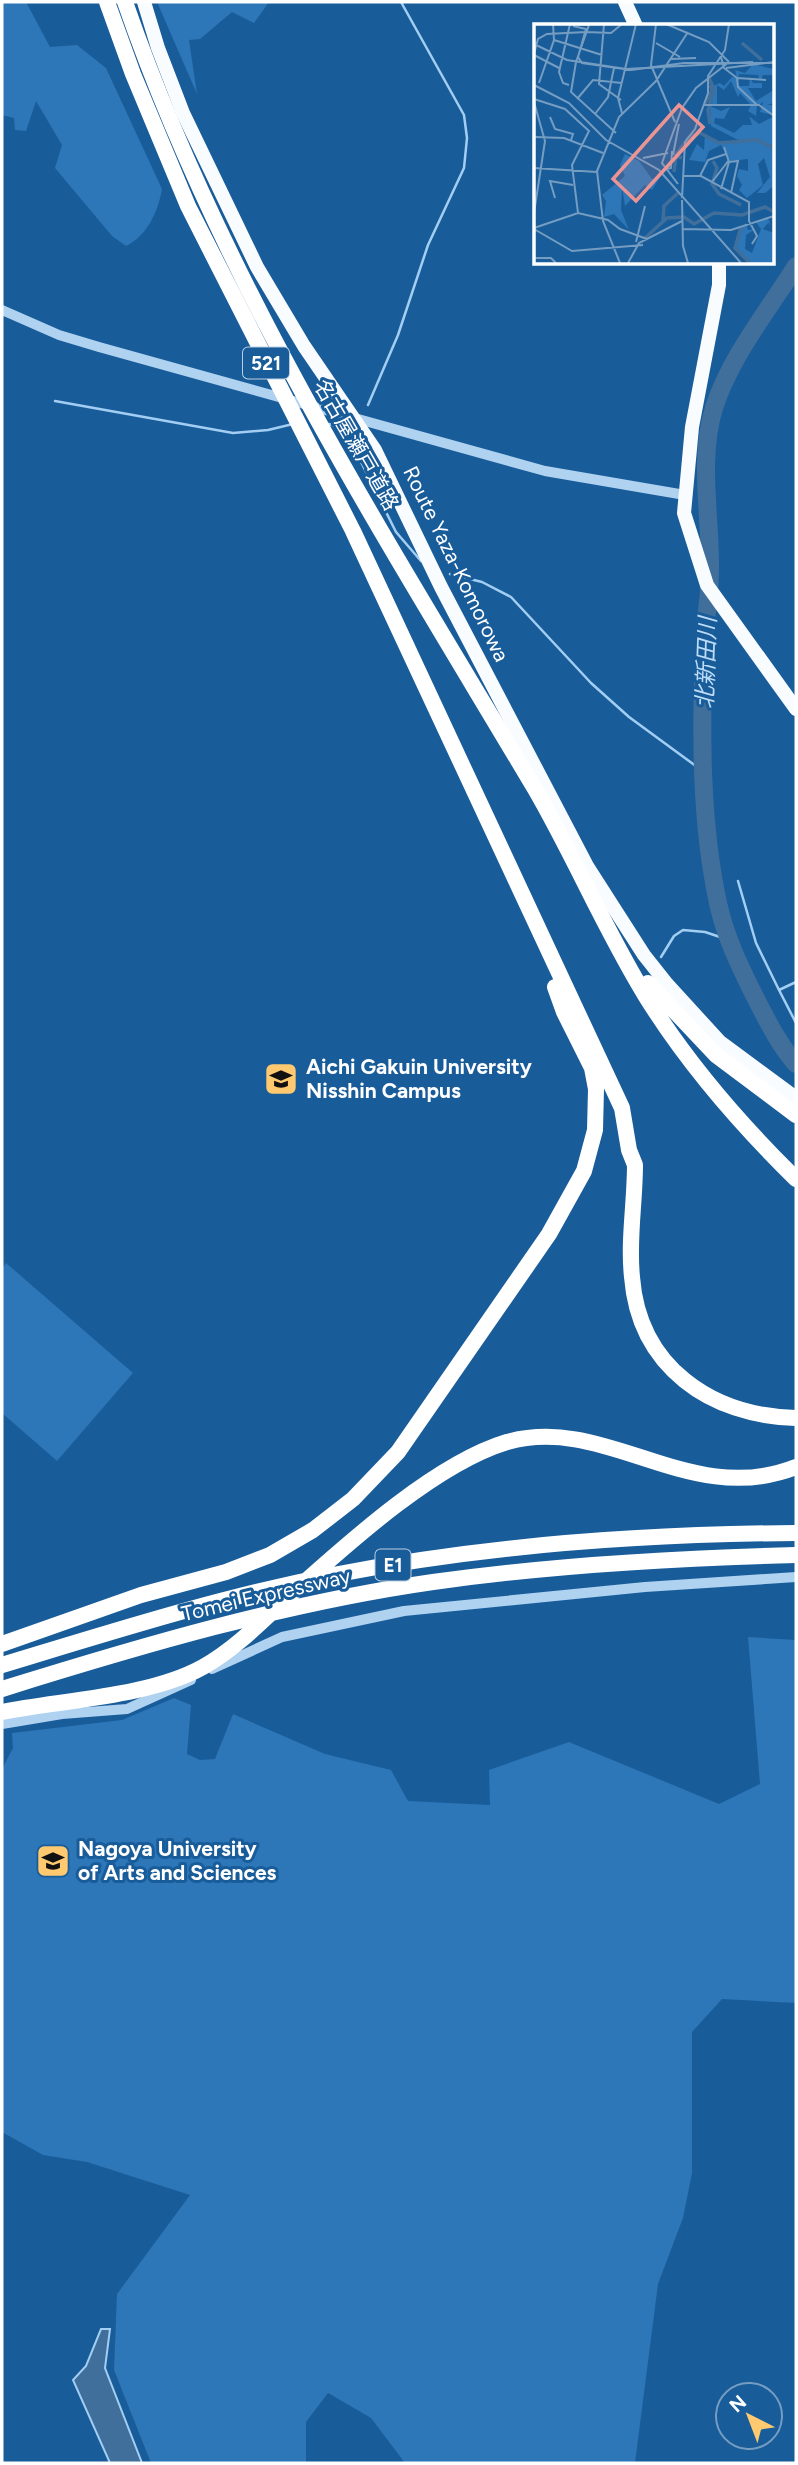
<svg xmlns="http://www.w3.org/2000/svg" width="798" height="2465" font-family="Figtree,'Noto Sans JP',sans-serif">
<rect width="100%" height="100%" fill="#195c9a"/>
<path fill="#2d76b7" d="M 2,2 L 26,2 L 50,47 L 77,45 L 106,68 L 162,189 C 158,212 147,236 126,246 L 112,236 L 55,168 L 62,145 L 36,101 L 26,131 L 15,130 L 14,118 L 2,115 Z
M 157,2 L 269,2 L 254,23 L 232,12 L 200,39 L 189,40 L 197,94 Z
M 6,1263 L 133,1373 L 57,1461 L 2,1413 L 2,1269 Z
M 748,1637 L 796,1640 L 796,2003 L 722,1999 L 692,2032 L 692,2173 L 683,2218 L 658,2284 L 635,2463 L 405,2463 L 371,2418 L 328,2393 L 306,2422 L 306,2463 L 151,2463 L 114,2370 L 117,2294 L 190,2195 L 87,2162 L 43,2155 L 2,2132 L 2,1769 L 13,1748 L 12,1733 L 122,1720 L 174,1698 L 191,1705 L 187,1754 L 200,1760 L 215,1759 L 233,1714 L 325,1754 L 391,1770 L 408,1801 L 490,1805 L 489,1770 L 569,1742 L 719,1804 L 760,1784 Z"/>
<path fill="#416f9b" stroke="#a2cef3" stroke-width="2" d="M 101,2329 L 110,2329 L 105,2368 L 142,2463 L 110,2463 L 73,2380 L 86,2366 Z"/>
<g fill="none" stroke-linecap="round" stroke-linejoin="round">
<path stroke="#a2cef3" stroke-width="2.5" d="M 55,401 L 233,433 L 268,430 L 293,424
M 368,405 L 398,335 L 428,245 L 464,168 L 467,138 L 464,115 L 401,2
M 329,424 L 350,431
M 357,454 L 396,532 L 421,561
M 450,574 L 482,582 L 511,597 L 591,683 L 629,717 L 704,772
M 738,881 L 756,943 L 779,990
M 661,957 L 674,936 L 683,930 L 705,932 L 729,940
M 796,982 L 779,990 L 796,1023"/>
<path stroke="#416f9b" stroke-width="18" d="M 796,266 C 768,311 730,357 714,408 C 698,460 711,518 710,571 C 710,596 705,620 704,645 C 701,729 700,820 718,903 C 725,936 740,967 755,997 C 767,1020 779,1045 796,1064"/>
<path stroke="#afd2f1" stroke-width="10" d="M 2,310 L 59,335 L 99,347 L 545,471 L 685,495
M 212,1669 L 282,1637 L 404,1611 L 645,1587 L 796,1577
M 2,1724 L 62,1714 L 127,1709 L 191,1680"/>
<path stroke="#f9fcff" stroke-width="14" d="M 144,2 L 158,48 L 183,113 L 257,267 L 304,346 L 375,450 L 441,587 L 587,866 L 644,955 L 667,984 L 720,1042 L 796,1098
M 625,2 L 636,26
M 719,262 L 719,285 L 692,427 L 684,513 L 707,585 L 796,709"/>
<path stroke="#fff" stroke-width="16" d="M 107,2 L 133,74 L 188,206 L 353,531 L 622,1108 L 629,1150 L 635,1165 C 635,1203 628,1240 632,1277 C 639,1367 711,1416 796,1418
M 125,2 C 222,283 384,535 535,789 C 574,856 604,928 645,995 C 687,1063 739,1123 796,1179
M 648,983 L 716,1055 L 796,1115
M 2,1644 L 141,1595 L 226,1572 L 270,1555 L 313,1530 L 353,1499 L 398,1452 L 549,1234 L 584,1171 L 595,1130 L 596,1089 L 592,1068 L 564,1012 L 555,987
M 2,1665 C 111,1632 221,1597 333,1575 C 486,1545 641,1534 796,1533
M 2,1689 C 143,1645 286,1603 433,1582 C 553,1565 674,1558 796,1555
M 2,1712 C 62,1700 149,1697 203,1667 C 235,1649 261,1622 288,1597 C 345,1546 434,1464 507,1442 C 607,1414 689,1509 796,1467"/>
</g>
<defs>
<symbol id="university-square" viewBox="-11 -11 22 22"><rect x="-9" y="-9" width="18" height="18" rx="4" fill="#ffca6f" stroke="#195c9a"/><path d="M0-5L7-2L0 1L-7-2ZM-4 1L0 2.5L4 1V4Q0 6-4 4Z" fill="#111"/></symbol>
</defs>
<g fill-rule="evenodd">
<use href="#university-square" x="262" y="1060" width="38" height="38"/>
<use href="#university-square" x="34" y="1842" width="38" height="38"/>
</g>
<g text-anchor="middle" stroke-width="6" stroke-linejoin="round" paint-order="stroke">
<g fill="#195c9a" stroke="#bacee1" stroke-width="2">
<rect x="243" y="347.5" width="46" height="31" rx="5"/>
<rect x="375.5" y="1549.5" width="35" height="31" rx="5"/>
</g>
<g font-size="19" font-weight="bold" fill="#fff">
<text x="266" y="370">521</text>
<text x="393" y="1572">E1</text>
</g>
<g font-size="21" fill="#fff" stroke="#195c9a">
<text transform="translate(356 445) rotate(60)" y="7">名古屋瀬戸道路</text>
<text transform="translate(456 564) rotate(64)" y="7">Route Yaza-Komorowa</text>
<text transform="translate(266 1595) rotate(-13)" y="7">Tomei Expressway</text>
</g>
<g font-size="21" font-weight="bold" fill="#fff" stroke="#195c9a" text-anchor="start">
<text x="306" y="1074">Aichi Gakuin University<tspan x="306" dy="24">Nisshin Campus</tspan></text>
<text x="78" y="1856">Nagoya University<tspan x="78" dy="24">of Arts and Sciences</tspan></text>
</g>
<g font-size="23" font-style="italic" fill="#bcdcf8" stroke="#195c9a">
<text transform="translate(706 663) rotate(-88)" y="8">北新田川</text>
</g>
</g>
<g transform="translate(534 24)">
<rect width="240" height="240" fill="#195c9a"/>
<path d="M 219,40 L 239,45 L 239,49 L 240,51 L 240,61 L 238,51 L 229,51 L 226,57 L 224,51 L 205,50 L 204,62 L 215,62 L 216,53 L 219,59 L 228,59 L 228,64 L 214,64 L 222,77 L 238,67 L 240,79 L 233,81 L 240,81 L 240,91 L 226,88 L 229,78 L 223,82 L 222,92 L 214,87 L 217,81 L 206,69 L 204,73 L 197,57 L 190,66 L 183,61 L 183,80 L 178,80 L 179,62 L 186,59 L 190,62 L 198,53 L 203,54 L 201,46 L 211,49 ZM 176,82 L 187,87 L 196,83 L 190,95 L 181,94 L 180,99 L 200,109 L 209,101 L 218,101 L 215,92 L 225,100 L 240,92 L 240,162 L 231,169 L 223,169 L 236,153 L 230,134 L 224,140 L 229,161 L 213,174 L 205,166 L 208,161 L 203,152 L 205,145 L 214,147 L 214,135 L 196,137 L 187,121 L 175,127 L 171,138 L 155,136 L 163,120 L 170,126 L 171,110 L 186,119 L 204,116 L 177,102 ZM 91,130 L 105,137 L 118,155 L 126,153 L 118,166 L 111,161 L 91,182 L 88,163 L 87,186 L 95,206 L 80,190 L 70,193 L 72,177 L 68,171 L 91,152 L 86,141 ZM 233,194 L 236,198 L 236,203 L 235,198 L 229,205 L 240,209 L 240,239 L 216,239 L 201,223 L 205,206 L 212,199 L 214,206 L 221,205 L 212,211 L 211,225 L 218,229 L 227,205 L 221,197 Z" fill="#2d76b7"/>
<path fill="none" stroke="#416f9b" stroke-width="3.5" d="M 208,19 L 228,36M 175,54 L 180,65 L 174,86 L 176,100M 171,80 L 178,66 L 176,61M 141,132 L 155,113 L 166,109 L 185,119 L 223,116 L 240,124M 179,137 L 183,144 L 178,160 L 185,170 L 207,181M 140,148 L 142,132 L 148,134M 129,196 L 130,182 L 144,169M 207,203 L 201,224 L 216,239M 110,215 L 133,194 L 150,193 L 160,200 L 180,189 L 208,191 L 231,183 L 240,188"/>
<path fill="none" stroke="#759dc2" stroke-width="2" d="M 37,0 L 55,1 L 42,38M 70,0 L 65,60 L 87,76M 122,0 L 117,41 L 141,98M 132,0 L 175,18 L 195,38M 39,2 L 52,5 L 44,33 L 48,39 L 97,46 L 150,39 L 240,39M 52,8 L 77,9 L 88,0M 20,16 L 68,31M 122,19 L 146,33M 0,20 L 33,36 L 92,45 L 219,38M 0,30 L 4,15 L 13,10 L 52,8M 0,31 L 25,44M 187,33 L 190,44 L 203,54M 137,35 L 162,34M 42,38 L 37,68 L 82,109M 192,44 L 240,38M 203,54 L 204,63 L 223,81M 203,54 L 232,56M 5,59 L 20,16 L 19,0M 0,61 L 35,79 L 72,116 L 125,146 L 207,239M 35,61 L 29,59 L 25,48 L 36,0M 0,75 L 31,85 L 55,107 L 38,141 L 44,189M 43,75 L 59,56 L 88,59M 0,78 L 11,117 L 0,189M 169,81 L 225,81 L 240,92M 88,89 L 84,74 L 102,0M 61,90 L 74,73 L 80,44M 16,93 L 21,105 L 39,110 L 37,116M 1,113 L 30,114 L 69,129M 139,131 L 145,100M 109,134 L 134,129M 195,138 L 204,137 L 197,169M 0,144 L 63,148M 129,146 L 137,144 L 138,127M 149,152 L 167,152 L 215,178 L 215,197 L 223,212 L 218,220M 166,152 L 174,136 L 192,130M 178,158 L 195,136M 144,160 L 128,139 L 148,84 L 162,64 L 195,38M 187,165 L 195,138 L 190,123M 21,174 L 16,157 L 39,161M 148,174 L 151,118 L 161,105 L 174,69 L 174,52 L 191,26 L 195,0M 148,176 L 149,222 L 154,239M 0,204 L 44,189 L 74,196 L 86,205 L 113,215M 0,205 L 38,227 L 109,221M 148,205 L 197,206 L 240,192M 102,218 L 111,182M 0,234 L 17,234 L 22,239M 86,239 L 69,197 L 63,147 L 85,93 L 122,57 L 154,8M 94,239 L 105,219 L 148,197"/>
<path fill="#ea9494" fill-opacity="0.15" stroke="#ea9494" stroke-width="3.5" d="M 145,81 L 169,103 L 102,177 L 79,155 Z"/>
<rect width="240" height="240" fill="none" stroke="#fff" stroke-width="3.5"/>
</g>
<rect width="798" height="2465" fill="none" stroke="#ffffff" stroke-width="7"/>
<g transform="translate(749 2416) rotate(318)"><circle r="33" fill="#195c9a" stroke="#759dc2" stroke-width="2"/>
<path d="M0-5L12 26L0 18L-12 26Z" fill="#ffca6f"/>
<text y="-10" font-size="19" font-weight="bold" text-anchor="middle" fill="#ffffff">N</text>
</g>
</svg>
